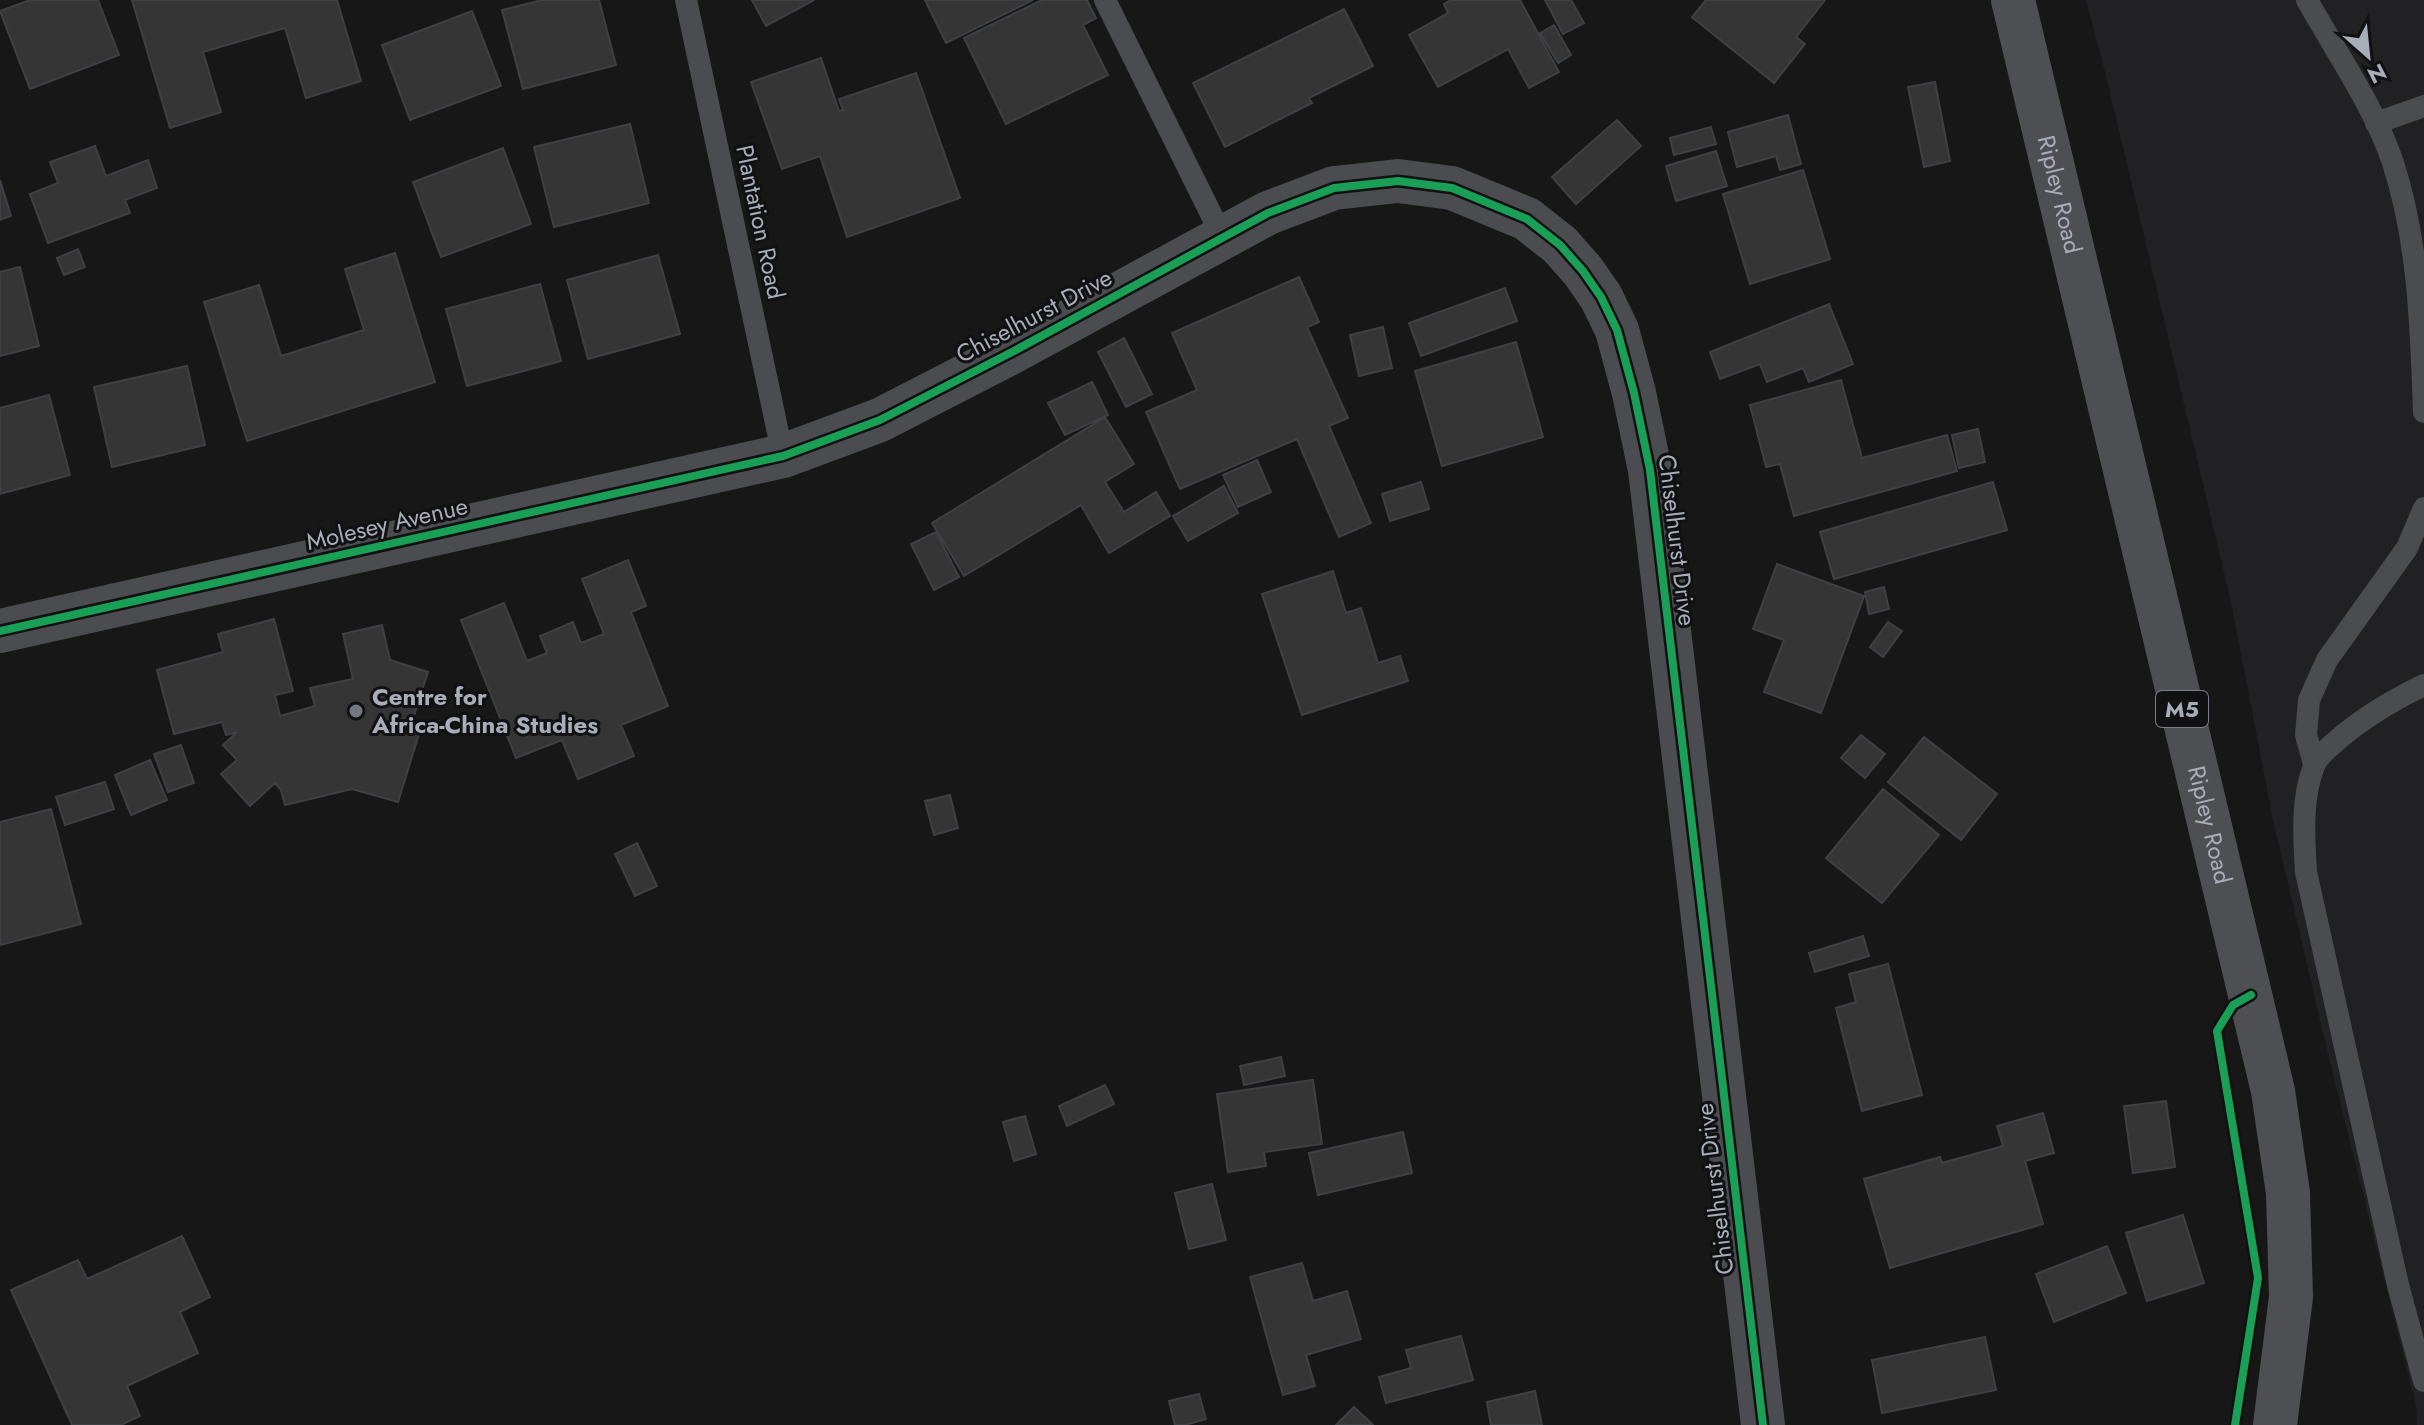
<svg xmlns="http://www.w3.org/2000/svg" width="2424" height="1425" font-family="Jost,sans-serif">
<rect width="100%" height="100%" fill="#171717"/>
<path fill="#212123" d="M 2086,0 L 2424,0 L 2424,1425 L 2417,1425 L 2416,1405 L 2328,1054 L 2273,820 L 2231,602 L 2107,80 Z"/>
<path fill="#353536" stroke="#3f4043" stroke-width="2" d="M 30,0 L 98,0 L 119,55 L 30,89 L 0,11 Z
M 132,0 L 337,0 L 361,81 L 306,98 L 285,28 L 203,52 L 221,112 L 170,128 Z
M 542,0 L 599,0 L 616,65 L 523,89 L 502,10 Z
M 752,0 L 814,0 L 766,26 Z
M 925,0 L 1033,0 L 946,43 Z
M 1042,0 L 1087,0 L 1096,18 L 1083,25 L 1108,75 L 1006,124 L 964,38 Z
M 1451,0 L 1520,0 L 1559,72 L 1529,88 L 1508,49 L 1438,87 L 1409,35 L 1448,13 L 1444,4 Z
M 1545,0 L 1571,0 L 1584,23 L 1563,34 Z
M 1706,0 L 1825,0 L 1796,37 L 1805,44 L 1774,83 L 1692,17 Z
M 1344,9 L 1373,66 L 1309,98 L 1312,103 L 1225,147 L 1193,83 Z
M 472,11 L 501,86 L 410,120 L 382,45 Z
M 1554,25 L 1571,55 L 1558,63 L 1540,33 Z
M 821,58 L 839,111 L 843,110 L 839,99 L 916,73 L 960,198 L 847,237 L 820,156 L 782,169 L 751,82 Z
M 1935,82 L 1950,161 L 1924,167 L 1908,87 Z
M 1788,115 L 1801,164 L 1780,170 L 1776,156 L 1737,167 L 1728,132 Z
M 1617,120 L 1641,146 L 1576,204 L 1552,177 Z
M 630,124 L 649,203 L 554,227 L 534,147 Z
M 1711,127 L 1716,144 L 1674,155 L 1670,138 Z
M 95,146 L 106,176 L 148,160 L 157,188 L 125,200 L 130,213 L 48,243 L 30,194 L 58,183 L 50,162 Z
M 503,148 L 531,224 L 441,257 L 413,182 Z
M 1716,151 L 1727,186 L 1676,201 L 1666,166 Z
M 1803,170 L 1830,259 L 1750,284 L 1723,194 Z
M 0,180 L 11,216 L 0,220 Z
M 78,249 L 85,267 L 64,275 L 57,258 Z
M 395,253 L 435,382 L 247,441 L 204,302 L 259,285 L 281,356 L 364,330 L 345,269 Z
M 658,255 L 680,334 L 588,359 L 567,280 Z
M 20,267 L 39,346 L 0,356 L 0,272 Z
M 1299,277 L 1319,322 L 1307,327 L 1348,418 L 1329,426 L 1371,523 L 1339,537 L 1297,439 L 1180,489 L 1146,412 L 1197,390 L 1172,333 Z
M 540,284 L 561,361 L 467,386 L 446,309 Z
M 1505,288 L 1517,321 L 1421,356 L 1409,323 Z
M 1829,304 L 1853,364 L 1809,382 L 1803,368 L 1767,382 L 1760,364 L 1720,379 L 1710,352 Z
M 1383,327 L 1392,368 L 1359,376 L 1350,335 Z
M 1124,338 L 1152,394 L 1126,407 L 1098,352 Z
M 1516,342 L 1543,437 L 1442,466 L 1415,371 Z
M 187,366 L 205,445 L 112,467 L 94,387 Z
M 1841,380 L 1862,458 L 1947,435 L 1957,471 L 1794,516 L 1780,464 L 1766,467 L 1750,405 Z
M 1092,382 L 1108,415 L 1065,435 L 1048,403 Z
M 49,395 L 70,475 L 0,494 L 0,408 Z
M 1105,417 L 1134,464 L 1105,482 L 1124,512 L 1156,492 L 1170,516 L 1109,553 L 1081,505 L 964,576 L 932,523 Z
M 1978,429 L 1985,462 L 1959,468 L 1952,435 Z
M 1257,460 L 1271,492 L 1238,507 L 1223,475 Z
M 1421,482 L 1429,509 L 1390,521 L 1382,494 Z
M 1993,482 L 2007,530 L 1834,579 L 1820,532 Z
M 1224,486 L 1238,513 L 1188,541 L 1173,516 Z
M 936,532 L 959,577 L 934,590 L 911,544 Z
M 628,560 L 646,606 L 631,612 L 668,706 L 621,725 L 634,756 L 578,779 L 562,740 L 516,758 L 461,620 L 504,603 L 527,661 L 547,653 L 540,636 L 573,622 L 581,643 L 604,634 L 582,579 Z
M 1777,564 L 1864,596 L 1821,713 L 1764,692 L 1784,640 L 1753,629 Z
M 1333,571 L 1346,613 L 1361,608 L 1378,663 L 1400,656 L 1408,681 L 1302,715 L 1262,594 Z
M 1884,587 L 1889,609 L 1869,614 L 1865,592 Z
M 274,619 L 293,691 L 275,695 L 280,716 L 315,706 L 310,688 L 353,679 L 343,634 L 382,625 L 390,660 L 428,672 L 410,728 L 420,731 L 398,802 L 352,789 L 285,805 L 281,790 L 275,783 L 250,806 L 221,774 L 237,760 L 223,745 L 237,732 L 226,735 L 222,722 L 174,734 L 157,670 L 223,652 L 218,634 Z
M 1888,622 L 1902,631 L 1883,657 L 1870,647 Z
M 1861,735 L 1885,754 L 1865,778 L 1841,758 Z
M 1924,737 L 1997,794 L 1961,840 L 1888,782 Z
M 181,745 L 194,783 L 168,792 L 154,754 Z
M 150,760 L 167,800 L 131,815 L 115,775 Z
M 105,782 L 114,809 L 65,825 L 56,797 Z
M 1883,789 L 1939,835 L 1882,903 L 1826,858 Z
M 950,795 L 958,828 L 934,835 L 925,801 Z
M 51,809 L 81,924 L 0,945 L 0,822 Z
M 637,843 L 657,886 L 635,896 L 615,854 Z
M 1863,936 L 1869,956 L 1815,972 L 1809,953 Z
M 1888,964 L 1922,1095 L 1862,1111 L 1836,1008 L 1856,1002 L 1849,974 Z
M 1281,1057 L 1285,1076 L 1244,1085 L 1240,1066 Z
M 1313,1080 L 1322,1144 L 1264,1152 L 1266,1166 L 1228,1172 L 1217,1094 Z
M 1105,1085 L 1114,1104 L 1067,1126 L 1059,1106 Z
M 2166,1101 L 2175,1167 L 2133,1173 L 2124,1106 Z
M 2043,1113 L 2054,1153 L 2025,1161 L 2043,1224 L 1890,1268 L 1864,1179 L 1940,1157 L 1942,1163 L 2003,1146 L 1997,1126 Z
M 1025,1116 L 1036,1154 L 1014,1161 L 1003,1122 Z
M 1403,1132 L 1412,1173 L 1318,1195 L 1309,1153 Z
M 1212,1184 L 1226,1240 L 1189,1249 L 1175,1193 Z
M 2183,1215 L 2204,1283 L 2147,1301 L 2126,1233 Z
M 182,1236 L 210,1297 L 180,1312 L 198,1353 L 127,1386 L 140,1416 L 121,1425 L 72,1425 L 11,1290 L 78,1260 L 87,1279 Z
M 2107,1246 L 2126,1293 L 2054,1322 L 2036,1274 Z
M 1302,1263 L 1313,1301 L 1347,1291 L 1361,1339 L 1306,1355 L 1315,1386 L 1283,1395 L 1250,1277 Z
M 1461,1336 L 1473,1380 L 1386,1403 L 1379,1377 L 1411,1368 L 1406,1350 Z
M 1985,1337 L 1996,1390 L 1882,1413 L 1872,1360 Z
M 1535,1391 L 1542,1425 L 1491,1425 L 1487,1402 Z
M 1199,1394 L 1206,1419 L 1185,1425 L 1175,1425 L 1169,1401 Z
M 1354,1407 L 1373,1425 L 1336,1425 Z"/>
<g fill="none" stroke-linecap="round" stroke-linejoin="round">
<path stroke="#4b4c50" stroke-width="22" d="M 686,0 L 783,456
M 1105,0 L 1223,238
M 2307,0 C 2336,52 2374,106 2393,163 C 2419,243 2421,329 2424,412
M 2376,123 L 2424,106
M 2424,685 C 2391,701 2362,718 2334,743 C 2327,749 2317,757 2314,766 C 2301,799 2304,838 2306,872 L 2398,1285 L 2424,1381
M 2314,764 L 2306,735 L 2309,700 L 2327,660 L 2407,548 L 2424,508"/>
<path stroke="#4b4c50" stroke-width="44" d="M 0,631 L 783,456 L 880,420 L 1014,351 L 1268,213 L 1334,188 L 1398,181 L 1452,188 L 1527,219 L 1560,245 L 1583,271 L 1601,297 L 1617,330 L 1634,393 L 1650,470 L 1763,1425"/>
<path stroke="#4d4f52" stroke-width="44" id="s1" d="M 2013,0 L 2273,1091 L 2288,1193 L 2291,1297 L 2275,1425"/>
<defs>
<path id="cycleway" d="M 0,631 L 783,456 L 880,420 L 1014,351 L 1268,213 L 1334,188 L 1398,181 L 1452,188 L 1527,219 L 1560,245 L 1583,271 L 1601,297 L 1617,330 L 1634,393 L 1650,470 L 1763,1425
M 2235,1425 L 2258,1278 L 2217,1031 L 2233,1005 L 2251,995"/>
</defs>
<use href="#cycleway" stroke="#111113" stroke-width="13"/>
<use href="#cycleway" stroke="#1a9f57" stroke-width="8"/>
</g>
<circle fill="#757880" stroke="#111113" stroke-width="3" cx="356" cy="711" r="8"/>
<g text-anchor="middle" stroke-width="6" stroke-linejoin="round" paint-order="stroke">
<rect fill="#111113" stroke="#7b7e86" stroke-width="2" x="2156" y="691" width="52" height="36" rx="6"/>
<g font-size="22" font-weight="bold" fill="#a8adb8">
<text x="2182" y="717">M5</text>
</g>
<g font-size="24" fill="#a8adb8" stroke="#111113">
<text dy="8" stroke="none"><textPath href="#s1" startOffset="200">Ripley Road</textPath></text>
<text transform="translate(760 222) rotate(78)" y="8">Plantation Road</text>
<text transform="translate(1034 316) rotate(-28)" y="8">Chiselhurst Drive</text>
<text transform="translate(387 524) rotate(-13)" y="8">Molesey Avenue</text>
<text transform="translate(1677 540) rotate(83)" y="8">Chiselhurst Drive</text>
<text dy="8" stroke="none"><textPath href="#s1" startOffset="848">Ripley Road</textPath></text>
<text transform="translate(1715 1189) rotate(-97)" y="8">Chiselhurst Drive</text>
</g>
<g font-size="24" font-weight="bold" fill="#a8adb8" stroke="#111113" text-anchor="start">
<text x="372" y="705">Centre for<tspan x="372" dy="28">Africa-China Studies</tspan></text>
</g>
</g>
<g transform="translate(2368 56) rotate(153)" stroke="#111113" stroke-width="6" paint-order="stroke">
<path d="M0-6L14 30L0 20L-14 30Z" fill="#a8adb8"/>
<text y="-12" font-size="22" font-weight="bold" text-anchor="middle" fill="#a8adb8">N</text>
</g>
</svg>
